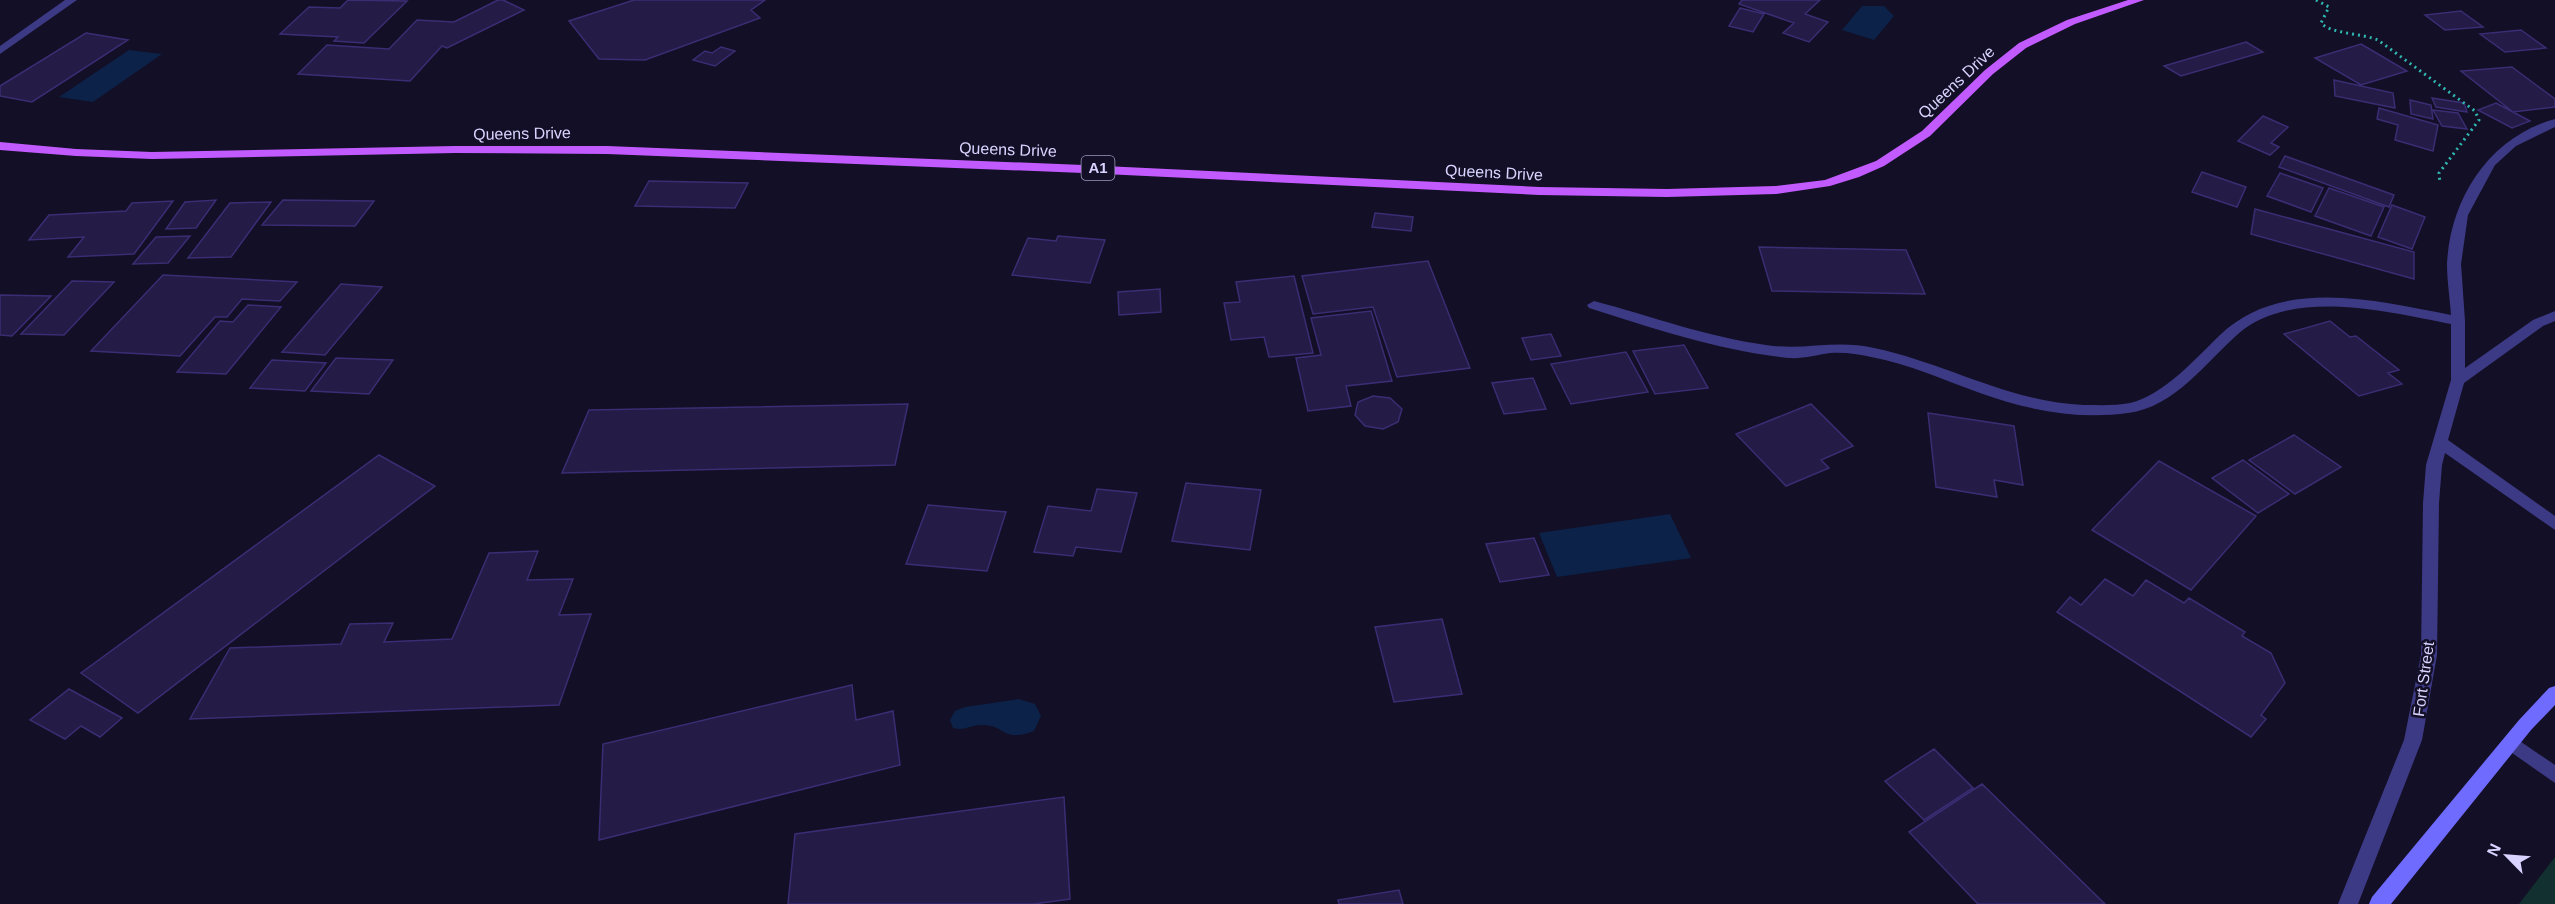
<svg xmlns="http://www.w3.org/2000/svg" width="2555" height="904" font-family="Helvetica,sans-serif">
<rect width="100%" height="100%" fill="#130f26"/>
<path fill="#12302f" d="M 2555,857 L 2555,904 L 2519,904 Z"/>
<path fill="#0c2248" d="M 1862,6 L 1884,6 L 1894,16 L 1874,40 L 1842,30 Z
M 129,50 L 162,54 L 93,102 L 59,97 Z
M 1670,514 L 1691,558 L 1557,577 L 1539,533 Z
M 1019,699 L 1035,704 L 1041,716 L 1034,731 C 1002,743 1006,725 982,725 C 970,725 966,731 953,728 L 950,720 L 955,711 L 965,707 Z"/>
<path fill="#241b47" stroke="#3b2d73" stroke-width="1.5" d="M 348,0 L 407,1 L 364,43 L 334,41 L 338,37 L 280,34 L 309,7 L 340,8 Z
M 498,0 L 503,0 L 524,10 L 447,48 L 442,46 L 410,81 L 298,74 L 327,45 L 389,49 L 417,20 L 454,22 Z
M 634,0 L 765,0 L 751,10 L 760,18 L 645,60 L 599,59 L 569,21 Z
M 1742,0 L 1820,0 L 1805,14 L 1828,22 L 1809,42 L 1783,33 L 1794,23 L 1739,4 Z
M 1740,8 L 1764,14 L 1753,32 L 1729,26 Z
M 2461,11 L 2483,27 L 2445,30 L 2425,15 Z
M 2521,30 L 2546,48 L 2505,52 L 2480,34 Z
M 86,33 L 128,40 L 32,102 L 0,96 L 0,86 Z
M 2246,42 L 2263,52 L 2181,76 L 2164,66 Z
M 2361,44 L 2407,71 L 2361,85 L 2315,58 Z
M 721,47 L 735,51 L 715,66 L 693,60 L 705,51 L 712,53 Z
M 2512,67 L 2555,99 L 2555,107 L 2513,112 L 2461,71 Z
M 2334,80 L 2393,93 L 2395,108 L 2335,96 Z
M 2432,98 L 2464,103 L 2467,112 L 2436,107 Z
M 2410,100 L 2431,105 L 2433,119 L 2411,114 Z
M 2496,103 L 2530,121 L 2512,128 L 2478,110 Z
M 2379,108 L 2438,125 L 2433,151 L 2395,140 L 2398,125 L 2377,119 Z
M 2433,110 L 2458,113 L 2467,129 L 2442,126 Z
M 2263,116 L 2288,127 L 2271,143 L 2279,147 L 2270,155 L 2238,141 Z
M 2285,156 L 2394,195 L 2389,207 L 2279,167 Z
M 2202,172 L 2246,187 L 2237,207 L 2192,192 Z
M 2280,173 L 2323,188 L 2311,212 L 2267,196 Z
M 649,181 L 748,183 L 735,208 L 635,206 Z
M 2329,188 L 2384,207 L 2371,236 L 2315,216 Z
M 216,200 L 196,228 L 166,229 L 185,202 Z
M 283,200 L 374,201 L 355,226 L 262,225 Z
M 173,201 L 134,254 L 68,257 L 84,237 L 29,240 L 49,215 L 126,211 L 132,203 Z
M 271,202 L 231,257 L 188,258 L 230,203 Z
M 2392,205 L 2425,217 L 2412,249 L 2378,237 Z
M 2255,209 L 2414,252 L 2414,279 L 2251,234 Z
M 1375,213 L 1413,217 L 1411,231 L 1372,227 Z
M 190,236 L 168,263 L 133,264 L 156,237 Z
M 1058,236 L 1105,240 L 1090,283 L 1012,275 L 1028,238 L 1056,241 Z
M 1759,247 L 1906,250 L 1925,294 L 1772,291 Z
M 1428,261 L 1470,368 L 1397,377 L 1373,307 L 1313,314 L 1302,276 Z
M 163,275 L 297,282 L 280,301 L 242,299 L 227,317 L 215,317 L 180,356 L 91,351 Z
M 1294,276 L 1313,353 L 1269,357 L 1264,337 L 1231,340 L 1224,303 L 1240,302 L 1236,282 Z
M 72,281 L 114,282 L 64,335 L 21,334 Z
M 341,284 L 382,287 L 325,355 L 282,352 Z
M 1160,289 L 1161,312 L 1119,315 L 1118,292 Z
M 0,295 L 51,296 L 12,336 L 0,335 Z
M 248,305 L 281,307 L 226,374 L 177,372 L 220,321 L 233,322 Z
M 1371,311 L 1392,381 L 1346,386 L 1351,406 L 1308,411 L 1296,358 L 1321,355 L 1311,318 Z
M 2330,321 L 2350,337 L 2356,336 L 2399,370 L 2388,373 L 2402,384 L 2359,396 L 2284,334 Z
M 1551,334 L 1561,356 L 1531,360 L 1522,338 Z
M 1684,345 L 1708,388 L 1655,394 L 1633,351 Z
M 1626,352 L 1648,392 L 1571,404 L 1551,364 Z
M 336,358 L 393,360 L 369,394 L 311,391 Z
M 272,360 L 326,363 L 305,391 L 250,388 Z
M 1533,378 L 1546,409 L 1504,414 L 1492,383 Z
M 1373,396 L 1390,398 L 1402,409 L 1398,422 L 1383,429 L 1365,426 L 1355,415 L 1358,402 Z
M 908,404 L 895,465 L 562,473 L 589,410 Z
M 1811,404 L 1853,446 L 1821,460 L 1829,468 L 1786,486 L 1736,434 Z
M 1928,413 L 2014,426 L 2023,485 L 1994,480 L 1997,497 L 1936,487 Z
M 2294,435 L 2341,467 L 2295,494 L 2249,460 Z
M 379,455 L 435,486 L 138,713 L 81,673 Z
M 2243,460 L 2289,494 L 2258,513 L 2212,478 Z
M 2159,461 L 2256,516 L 2191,590 L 2092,530 Z
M 1186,483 L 1261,490 L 1250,550 L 1172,541 Z
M 1097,489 L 1137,493 L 1121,552 L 1076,547 L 1073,556 L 1034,552 L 1048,506 L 1091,511 Z
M 928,505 L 1006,512 L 987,571 L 906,564 Z
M 1534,538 L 1549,575 L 1500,582 L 1486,544 Z
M 538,551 L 527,580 L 573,579 L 559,615 L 591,614 L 559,705 L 190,719 L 230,648 L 341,644 L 350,624 L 393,623 L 384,642 L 452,639 L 489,553 Z
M 2105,579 L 2133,596 L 2146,580 L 2184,603 L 2189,598 L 2245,632 L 2242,636 L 2271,653 L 2285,683 L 2261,715 L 2266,719 L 2251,737 L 2057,612 L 2070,597 L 2081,605 Z
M 1442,619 L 1462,694 L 1394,702 L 1375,627 Z
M 852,685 L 856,720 L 893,711 L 900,765 L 599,840 L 603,744 Z
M 69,689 L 122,718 L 100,737 L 81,726 L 65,739 L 30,720 Z
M 1934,749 L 1973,788 L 1924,820 L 1885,781 Z
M 1982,784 L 2105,904 L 1978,904 L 1909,832 Z
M 1064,797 L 1070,899 L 1034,904 L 788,904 L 795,834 Z
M 1399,890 L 1403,904 L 1339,904 L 1338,900 Z"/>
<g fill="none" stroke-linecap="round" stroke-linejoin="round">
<path stroke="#2fb8b0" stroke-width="3" stroke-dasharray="2 4" stroke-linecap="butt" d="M 2316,0 L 2329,7 L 2321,23 C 2331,34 2361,33 2378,40 L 2475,111 L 2479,120 L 2439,173 L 2440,183"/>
<path fill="#3d3a85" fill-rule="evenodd" d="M 2511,735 L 2555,765 L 2555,783 L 2505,748 L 2502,743 L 2505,738 Z"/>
<path fill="#3d3a85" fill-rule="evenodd" d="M 65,0 L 77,0 L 0,54 L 0,46 Z
M 2555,119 L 2555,127 L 2516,146 L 2495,165 L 2468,215 L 2461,264 L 2465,321 L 2465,368 L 2533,320 L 2555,311 L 2555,321 L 2543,326 L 2464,383 L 2448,440 L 2555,516 L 2555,530 L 2445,453 L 2442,465 L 2439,503 L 2437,655 L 2422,740 L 2358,904 L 2338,904 L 2404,740 L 2421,655 L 2423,503 L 2426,465 L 2451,380 L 2451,324 C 2388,312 2292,287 2238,334 C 2206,362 2175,407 2128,413 C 2078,420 2027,410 1980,393 C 1944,380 1909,364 1871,357 C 1858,354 1844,352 1830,353 C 1816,355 1803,359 1789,358 C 1721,351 1655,329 1589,308 L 1587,305 L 1594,301 C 1651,316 1707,337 1766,345 C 1805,351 1835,339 1874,348 C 1946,363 2009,402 2084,405 C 2099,405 2115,406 2130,403 C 2164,395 2196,358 2220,335 C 2281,276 2377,301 2451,315 C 2450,299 2447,281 2447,264 C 2450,199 2489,137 2555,119 Z"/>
<path fill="#6f6bff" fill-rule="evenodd" d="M 2555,686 L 2555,705 L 2531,730 L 2391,904 L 2369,904 L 2372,897 L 2519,720 L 2549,688 Z"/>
<path fill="#c25bff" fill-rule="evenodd" d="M 2128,0 L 2144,0 L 2075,24 L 2026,48 L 1993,74 L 1930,136 L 1884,166 L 1859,177 L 1830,186 L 1776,194 L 1667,197 L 1539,195 L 1083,173 L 607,154 L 455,153 L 152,159 L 76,156 L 0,150 L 0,142 L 76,149 L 152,152 L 455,146 L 607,146 L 1083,165 L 1539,187 L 1667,189 L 1776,186 L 1825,180 L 1876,161 L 1922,131 L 1985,70 L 2019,43 L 2067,20 Z"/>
</g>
<g text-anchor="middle" stroke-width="5" stroke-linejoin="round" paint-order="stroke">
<rect fill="#130f26" stroke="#9e99be" stroke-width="1.5" x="1081.5" y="156" width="33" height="24" rx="4.5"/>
<g font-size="15" font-weight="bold" fill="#d9d4ff">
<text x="1098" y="173">A1</text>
</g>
<g font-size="16" fill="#d9d4ff" stroke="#130f26">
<text transform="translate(1956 82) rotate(-43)" y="6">Queens Drive</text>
<text transform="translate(522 133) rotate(-1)" y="6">Queens Drive</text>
<text transform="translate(1008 149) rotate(2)" y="6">Queens Drive</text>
<text transform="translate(1494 172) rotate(3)" y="6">Queens Drive</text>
<text transform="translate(2423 679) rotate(-82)" y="6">Fort Street</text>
</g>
</g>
<g transform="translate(2507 856) rotate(295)" stroke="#130f26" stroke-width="4.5" paint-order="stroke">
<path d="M0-4.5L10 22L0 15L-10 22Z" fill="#d9d4ff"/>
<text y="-9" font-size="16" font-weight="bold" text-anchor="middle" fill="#d9d4ff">N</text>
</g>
</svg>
